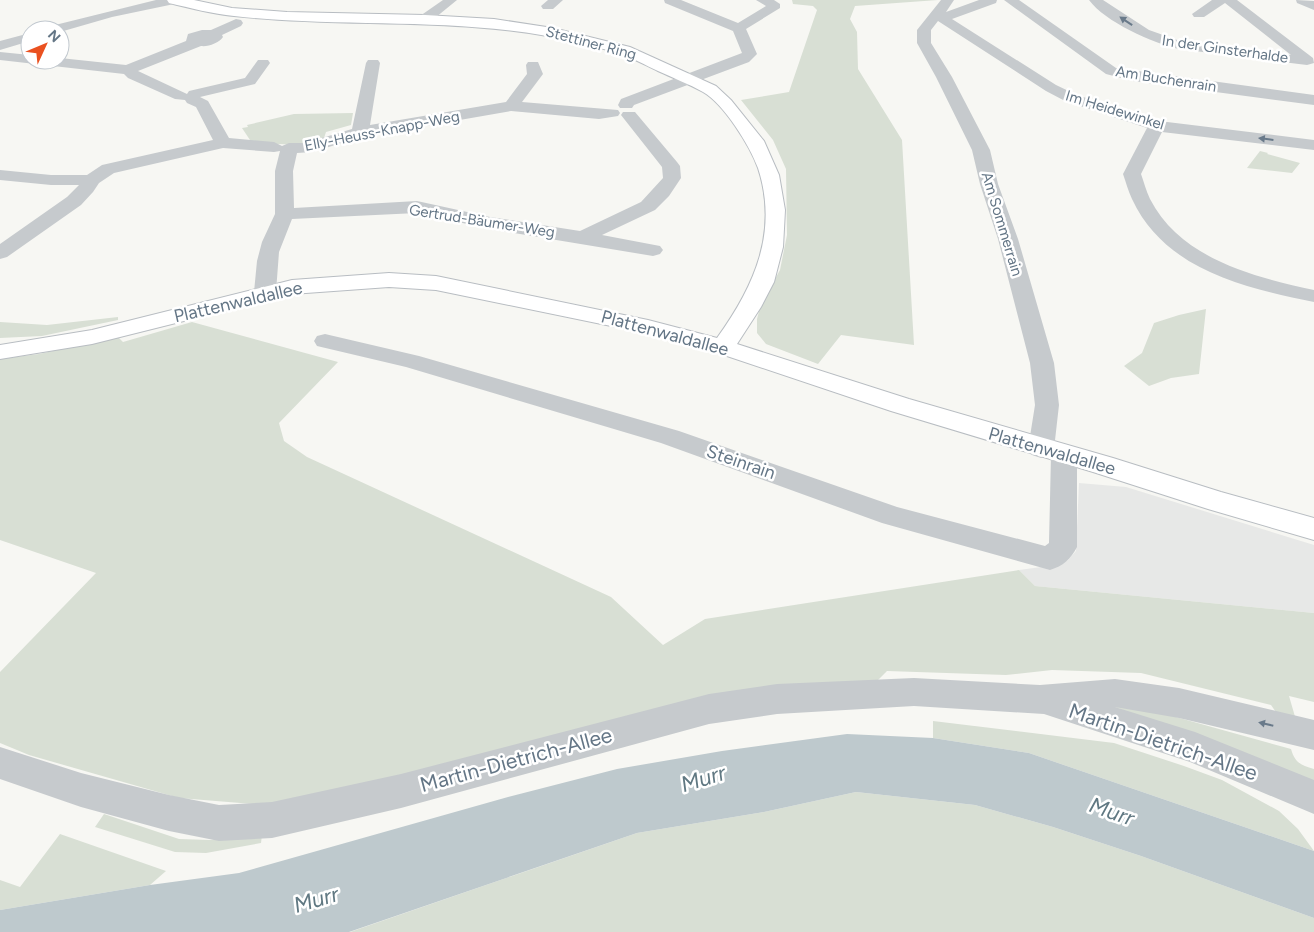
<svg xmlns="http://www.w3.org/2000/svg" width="1314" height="932" font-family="Figtree,sans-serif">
<rect width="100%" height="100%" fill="#f7f7f3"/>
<path fill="#e7e8e7" d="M 1079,483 L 1126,487 L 1314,545 L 1314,613 L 1035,586 L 1019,570 L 1056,565 L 1068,560 L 1076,551 Z"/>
<path fill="#d8dfd4" d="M 792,0 L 938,0 L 855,6 L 850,19 L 857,32 L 858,69 L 902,140 L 914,345 L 841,335 L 818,364 L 766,344 L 757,333 L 757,319 L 761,304 L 780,270 L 787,235 L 786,169 L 773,140 L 741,100 L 789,92 L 817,10 L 813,6 L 793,4 Z
M 353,113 L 351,125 L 326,132 L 324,138 L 303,145 L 252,143 L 242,128 L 248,127 L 247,125 L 294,114 Z
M 1260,151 L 1268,153 L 1267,154 L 1300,163 L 1292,173 L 1247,168 Z
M 1206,309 L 1199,374 L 1171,378 L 1149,386 L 1124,366 L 1142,353 L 1154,323 L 1179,315 Z
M 118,317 L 118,320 L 42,336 L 0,338 L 0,322 L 47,325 Z
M 192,322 L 338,362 L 279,423 L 284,441 L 307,457 L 611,597 L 663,645 L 705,619 L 1019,570 L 1035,586 L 1314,613 L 1314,702 L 1289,696 L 1296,720 L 1280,718 L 1271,705 L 1141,673 L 1052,670 L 1006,675 L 887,671 L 877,681 L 266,805 L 179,798 L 29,755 L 0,743 L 0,672 L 96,573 L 0,540 L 0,359 L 39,354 L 118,337 L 123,342 Z
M 1122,702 L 1291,749 C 1295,763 1301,765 1314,769 L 1314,783 L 1115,707 Z
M 933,721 L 1114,743 L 1184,766 L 1222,780 L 1279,811 L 1298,829 L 1314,851 L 1029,753 L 933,738 Z
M 856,792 L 975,805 L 1053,827 L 1141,856 L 1314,918 L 1314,932 L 350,932 L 637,833 L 764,812 Z
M 104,814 L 179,839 L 210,840 L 262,835 L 261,843 L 206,853 L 175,852 L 95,827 Z
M 60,834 L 166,871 L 150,885 L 0,910 L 0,880 L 20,887 Z"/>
<path fill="#bec9cd" d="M 847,734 L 933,738 L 1029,753 L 1314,851 L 1314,918 L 1141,856 L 1053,827 L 975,805 L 856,792 L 764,812 L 637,833 L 349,932 L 0,932 L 0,910 L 150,885 L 239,873 L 508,797 L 617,769 L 722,751 Z"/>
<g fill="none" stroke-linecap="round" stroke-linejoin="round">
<defs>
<path id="secondary" d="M 167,0 L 194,0 L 232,8 L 287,12 L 425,15 L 494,19 L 553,28 L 630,47 L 716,86 L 731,100 L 764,141 L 779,175 L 785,210 L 783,247 L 774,282 L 761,307 L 737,344 L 909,399 L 1113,458 L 1221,492 L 1314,518 L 1314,540 L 1208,509 L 1093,472 L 891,411 L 715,352 L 645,333 L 436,290 L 389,287 L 292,294 L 92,344 L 0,359 L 0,345 L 92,330 L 292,280 L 389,273 L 436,276 L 648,320 L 717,338 C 754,287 779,232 758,168 C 750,146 724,104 703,92 C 689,84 673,78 658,71 C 645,65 633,58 620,54 C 608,49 593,47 580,43 C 466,15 350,29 234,16 C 213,14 190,8 169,3 Z"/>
</defs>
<use href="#secondary" stroke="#b8bdc2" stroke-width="2"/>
<path fill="#c6cacd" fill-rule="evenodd" d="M 156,0 L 180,0 L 179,3 L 112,17 L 60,32 L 60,30 L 45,30 L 47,27 Z
M 443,0 L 457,0 L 430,22 L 420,22 L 418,19 L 420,16 Z
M 548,0 L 563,0 L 553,9 L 543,9 L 541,6 Z
M 664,0 L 681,0 L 738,23 L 766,6 L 756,0 L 774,0 L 780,4 L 780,8 L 746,29 L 757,54 L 749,62 L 634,105 L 632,108 L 620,108 L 618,105 L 621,99 L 742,53 L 733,31 L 665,3 Z
M 941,0 L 954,0 L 946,12 L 979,0 L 997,0 L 996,3 L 952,19 L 1056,85 L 1077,95 L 1159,121 L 1314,140 L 1314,150 L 1162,132 L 1141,174 C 1144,182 1146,191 1150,199 C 1181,259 1254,277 1314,290 L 1314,302 C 1245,288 1165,270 1132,199 C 1128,191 1126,182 1123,174 L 1147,128 L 1065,101 L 1046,91 L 938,21 L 931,30 L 931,43 L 952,77 L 990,150 L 998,184 L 1018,239 L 1054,363 L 1059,405 L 1054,449 L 1050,455 L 1041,458 L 1032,455 L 1028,449 L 1035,405 L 1030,363 L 998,239 L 980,184 L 972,150 L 936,77 L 917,43 L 917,30 Z
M 1004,0 L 1019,0 L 1116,68 L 1314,95 L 1314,105 L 1133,81 L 1106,74 Z
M 1089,0 L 1103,0 L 1149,30 L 1180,41 L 1291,55 L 1225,3 L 1204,17 L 1194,17 L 1192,14 L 1212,0 L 1237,0 L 1313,58 L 1314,63 L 1307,65 L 1179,49 C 1153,43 1105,22 1089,0 Z
M 1296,0 L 1314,1 L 1314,10 L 1297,3 Z
M 236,19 L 241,20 L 243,23 L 241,26 L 222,35 L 223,37 C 219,43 208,47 201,46 L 138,71 L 187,94 L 189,91 L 245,78 L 258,60 L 268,60 L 270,63 L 255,84 L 200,97 L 208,101 L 229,138 L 274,142 L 282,146 L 289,143 L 305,143 L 352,129 L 366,63 L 368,60 L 378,60 L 380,63 L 370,125 L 506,102 L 527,74 L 526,65 L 528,62 L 538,62 L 543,74 L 522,102 L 618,110 L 620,113 L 618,116 L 599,119 L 511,111 L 362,137 L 312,152 L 297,153 L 293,171 L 294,208 L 417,201 L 490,217 L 580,231 L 641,202 L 663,178 L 662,167 L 621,115 L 623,112 L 635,112 L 677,162 L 680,166 L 681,178 L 669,196 L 655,210 L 602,235 L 660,246 L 663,250 L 660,254 L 653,256 L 490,229 L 417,213 L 292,219 L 279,252 L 276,292 L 273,297 L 265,298 L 257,297 L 254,292 L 257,261 L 262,242 L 275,214 L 275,171 L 280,151 L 274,152 L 223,148 L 114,173 L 99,183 L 93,192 L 81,205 L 7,257 L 0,259 L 0,244 L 67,197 L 79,185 L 51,185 L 0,180 L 0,170 L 51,175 L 87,175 L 102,165 L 213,140 L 196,107 L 187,103 L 185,100 L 175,99 L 128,78 L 124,74 L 0,60 L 0,52 L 30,55 L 30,60 L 60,60 L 60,58 L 126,65 L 186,41 L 188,34 L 202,30 L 211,30 Z
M 30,33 L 30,41 L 0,50 L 0,41 Z
M 325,334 L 419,356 L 679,431 L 897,507 L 1045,546 L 1049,543 L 1051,455 L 1055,449 L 1064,446 L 1073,449 L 1077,455 L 1077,547 C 1071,559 1063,566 1050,570 L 882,523 L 661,443 L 406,367 L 317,346 L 314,341 L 317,336 Z
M 914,678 L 1040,685 L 1115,679 L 1179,688 L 1314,720 L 1314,750 L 1179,718 L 1115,707 L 1195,732 L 1314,780 L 1314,814 L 1190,762 L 1044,714 L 914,706 L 777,714 L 709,724 L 401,808 L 272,838 L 219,841 L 169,831 L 81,807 L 0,779 L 0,747 L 81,773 L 169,795 L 219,805 L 272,802 L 401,774 L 709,694 L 777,684 Z"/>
<use href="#secondary" fill="#fff" fill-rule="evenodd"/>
</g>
<defs><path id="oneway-solid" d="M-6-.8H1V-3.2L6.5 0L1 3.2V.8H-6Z" transform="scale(1.25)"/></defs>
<g fill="#697a8a">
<use href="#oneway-solid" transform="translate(1126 21) rotate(-146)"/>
<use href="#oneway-solid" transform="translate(1266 139) rotate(-173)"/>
<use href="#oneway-solid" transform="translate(1266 724) rotate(-167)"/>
</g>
<g text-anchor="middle" stroke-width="5" stroke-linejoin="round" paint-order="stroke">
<g font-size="15" fill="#647686" stroke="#fff">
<text transform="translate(591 43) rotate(15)" y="5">Stettiner Ring</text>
<text transform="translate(1225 49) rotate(8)" y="5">In der Ginsterhalde</text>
<text transform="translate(1166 79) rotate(9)" y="5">Am Buchenrain</text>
<text transform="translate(1115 110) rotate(17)" y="5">Im Heidewinkel</text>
<text transform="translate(382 131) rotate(-11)" y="5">Elly-Heuss-Knapp-Weg</text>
<text transform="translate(482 221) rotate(9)" y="5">Gertrud-Bäumer-Weg</text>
<text transform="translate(1002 224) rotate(73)" y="5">Am Sommerrain</text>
</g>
<g font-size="18" fill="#647686" stroke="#fff">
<text transform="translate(238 302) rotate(-13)" y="6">Plattenwaldallee</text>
<text transform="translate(665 333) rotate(15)" y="6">Plattenwaldallee</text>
<text transform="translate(1052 451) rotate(16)" y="6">Plattenwaldallee</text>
<text transform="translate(741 462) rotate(19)" y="6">Steinrain</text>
</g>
<g font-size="21" fill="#647686" stroke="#fff">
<text transform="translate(1163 742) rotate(19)" y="7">Martin-Dietrich-Allee</text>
<text transform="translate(516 760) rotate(-15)" y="7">Martin-Dietrich-Allee</text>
</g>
<g font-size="22" font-style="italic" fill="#607882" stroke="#fff">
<text transform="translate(703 778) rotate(-17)" y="8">Murr</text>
<text transform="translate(1112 811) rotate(19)" y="8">Murr</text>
<text transform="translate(316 899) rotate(-16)" y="8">Murr</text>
</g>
</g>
<g transform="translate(45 45) rotate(46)"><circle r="24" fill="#ffffff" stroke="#c1c8cf"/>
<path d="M0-4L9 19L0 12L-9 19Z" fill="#ea5120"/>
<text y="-8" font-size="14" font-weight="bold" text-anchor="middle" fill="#647686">N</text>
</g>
</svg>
